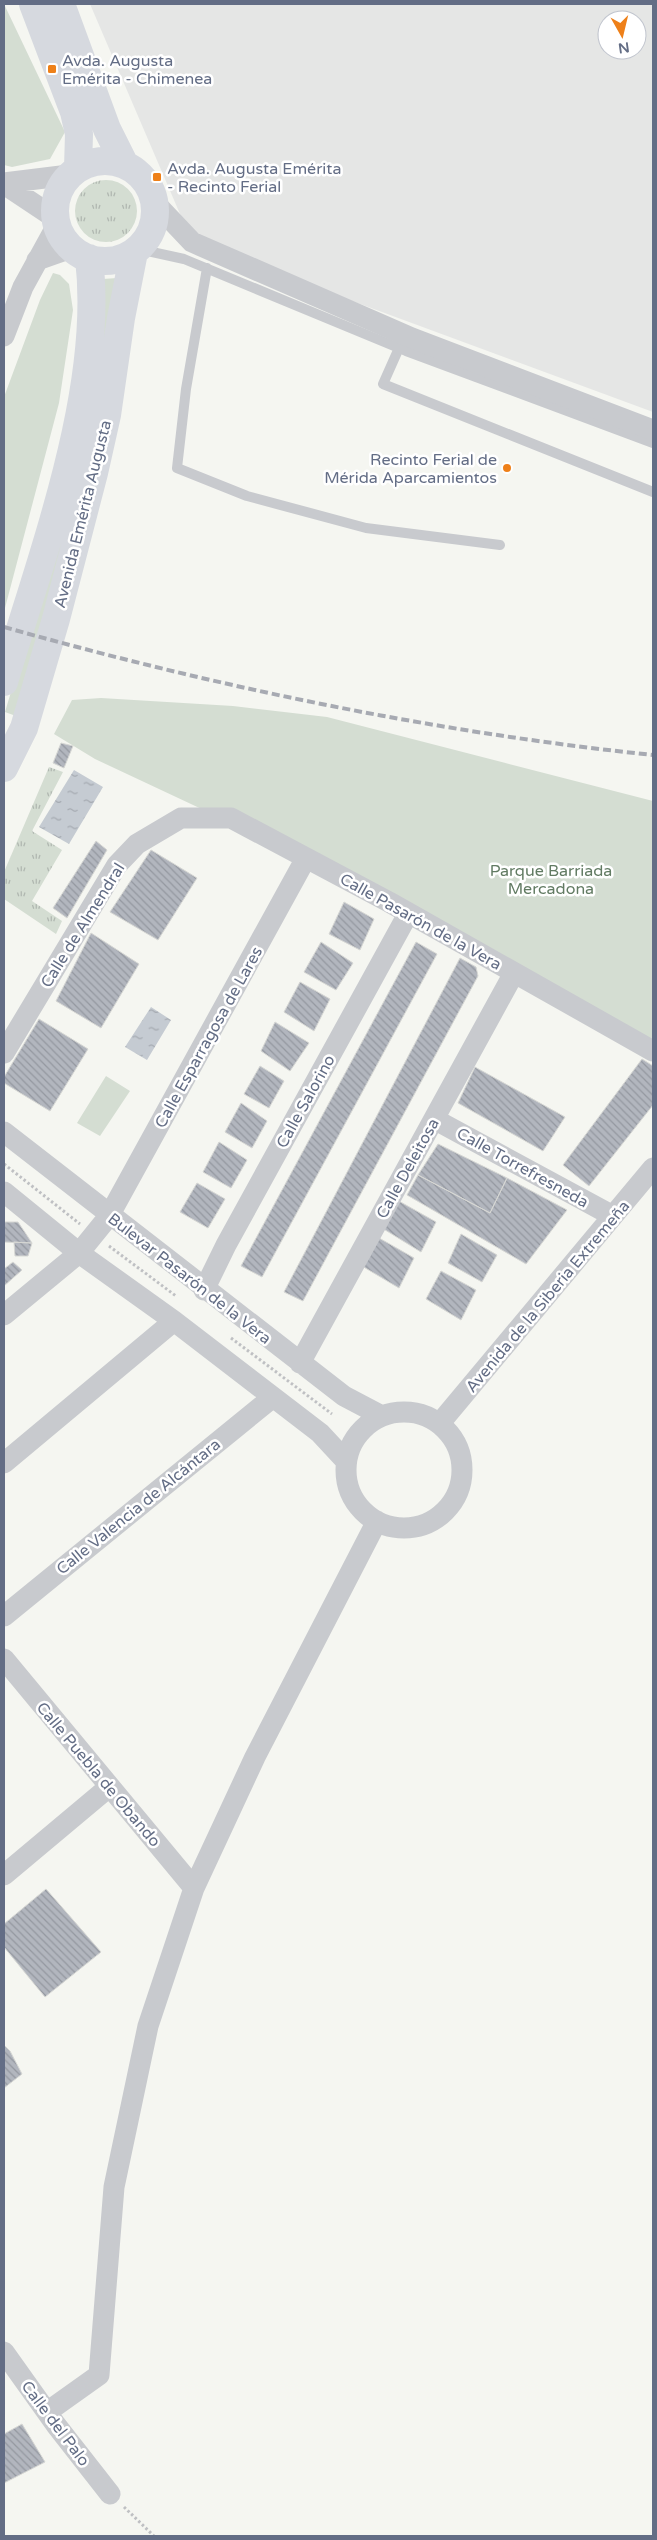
<svg xmlns="http://www.w3.org/2000/svg" width="657" height="2540" font-family="'Varela Round',sans-serif">
<defs>
<pattern id="grass-tufts" width="24" height="20" patternUnits="userSpaceOnUse" patternTransform="scale(1.25)"><rect width="24" height="20" fill="#d4ddd2"/><path d="M3 7l-1-3M5 7V3M7 7l1-3M15 17l-1-3M17 17v-4M19 17l1-3" fill="none" stroke="#b0b7b0"/></pattern>
<pattern id="water-ripples" width="26" height="14" patternUnits="userSpaceOnUse" patternTransform="scale(1.25)"><rect width="26" height="14" fill="#c5cbd2"/><path d="M2 4q2-2 4 0t4 0M15 11q2-2 4 0t4 0" fill="none" stroke="#a4a9b0"/></pattern>
<pattern id="building-back-hatch" width="6" height="6" patternUnits="userSpaceOnUse" patternTransform="scale(1.25)"><rect width="6" height="6" fill="#b2b6be"/><path d="M-1 5l2 2M0 0l6 6M5-1l2 2" fill="none" stroke="#9498a0"/></pattern>
</defs>
<rect width="100%" height="100%" fill="#f5f6f1"/>
<path fill="#e5e6e5" fill-rule="evenodd" d="M 90,4 L 653,4 L 653,412 L 192,242 ZM 607,20 L 637,20 L 637,50 L 607,50 Z"/>
<path fill="url(#grass-tufts)" d="M75 211a31 31 0 1 1 62 0a31 31 0 1 1-62 0Z
M 49,767 L 63,772 L 32,831 L 62,850 L 32,901 L 62,921 L 56,934 L 4,899 L 4,872 Z"/>
<path fill="#d4ddd2" d="M 4,4 L 65,132 L 50,159 L 12,167 L 4,165 Z
M 53,273 L 60,275 L 69,284 L 73,310 L 59,403 L 5,608 L 4,397 L 40,300 Z
M 117,278 L 83,474 L 16,716 L 5,712 L 34,615 L 103,279 Z
M 101,698 L 233,706 L 327,717 L 653,801 L 653,1060 L 306,858 L 95,759 L 54,734 L 72,700 Z
M 106,1076 L 130,1091 L 100,1136 L 77,1123 Z"/>
<path fill="url(#water-ripples)" d="M 74,770 L 103,787 L 69,844 L 39,827 Z
M 151,1007 L 171,1020 L 147,1060 L 125,1047 Z"/>
<path fill="url(#building-back-hatch)" stroke="#d6d7d4" d="M 61,743 L 73,746 L 64,768 L 53,763 Z
M 96,841 L 107,850 L 67,918 L 53,908 Z
M 151,850 L 197,878 L 158,940 L 110,912 Z
M 344,902 L 374,919 L 360,950 L 329,934 Z
M 91,933 L 139,964 L 101,1028 L 56,1001 Z
M 321,942 L 353,963 L 336,990 L 304,972 Z
M 416,942 L 437,954 L 262,1277 L 241,1266 Z
M 460,958 L 476,967 L 478,976 L 303,1301 L 284,1292 Z
M 300,982 L 330,999 L 314,1031 L 284,1012 Z
M 39,1019 L 88,1049 L 50,1111 L 4,1083 L 4,1077 Z
M 275,1022 L 309,1043 L 290,1071 L 261,1051 Z
M 642,1059 L 653,1066 L 653,1105 L 589,1186 L 563,1165 Z
M 260,1066 L 284,1081 L 269,1108 L 244,1094 Z
M 475,1067 L 565,1117 L 543,1151 L 458,1103 Z
M 241,1103 L 267,1121 L 252,1148 L 225,1132 Z
M 219,1142 L 247,1160 L 231,1188 L 203,1172 Z
M 438,1144 L 507,1178 L 490,1213 L 418,1175 Z
M 418,1175 L 490,1213 L 507,1178 L 567,1210 L 526,1264 L 407,1195 Z
M 197,1183 L 225,1199 L 208,1228 L 180,1212 Z
M 397,1200 L 436,1222 L 421,1252 L 382,1228 Z
M 4,1222 L 18,1222 L 32,1243 L 4,1242 Z
M 461,1234 L 497,1255 L 482,1282 L 448,1263 Z
M 379,1238 L 414,1258 L 399,1288 L 362,1266 Z
M 14,1242 L 32,1243 L 28,1256 L 15,1256 Z
M 13,1262 L 22,1270 L 4,1286 L 4,1269 Z
M 441,1271 L 476,1290 L 461,1320 L 426,1299 Z
M 46,1889 L 101,1952 L 45,1997 L 4,1947 L 4,1924 Z
M 4,2045 L 10,2051 L 22,2074 L 4,2088 Z
M 22,2424 L 45,2462 L 4,2483 L 4,2434 Z"/>
<g fill="none" stroke-linecap="round" stroke-linejoin="round">
<path stroke="#bfc0c3" stroke-width="3" stroke-dasharray="2.5 2.5" stroke-linecap="butt" d="M 4,1164 L 80,1224
M 109,1246 L 176,1296
M 231,1338 L 332,1414
M 124,2507 L 154,2536"/>
<path stroke="#c8cace" stroke-width="10" d="M 138,249 L 184,259 L 406,351 L 653,443
M 207,268 L 186,389 L 177,468 L 247,496 L 366,528 L 500,545
M 399,348 L 383,384 L 653,492"/>
<path stroke="#c8cace" stroke-width="21" d="M 4,183 L 69,175
M 4,184 L 55,218
M 156,204 L 192,242 L 412,338 L 653,430
M 37,260 L 71,248
M 4,336 L 23,287 L 57,225
M 4,1053 L 117,865 L 137,844 L 181,818 L 231,818 L 389,902 L 653,1051
M 434,1119 L 613,1216
M 4,1132 L 344,1396 L 382,1416
M 4,1192 L 79,1253 L 174,1321 L 320,1433 L 346,1461
M 204,1290 L 226,1245 L 408,914
M 4,1315 L 79,1253 L 109,1216 L 306,858
M 300,1363 L 514,973
M346 1470a58 58 0 1 1 116 0a58 58 0 1 1-116 0Z
M 440,1423 L 653,1168
M 4,1463 L 174,1321
M 4,1616 L 273,1397
M 4,1659 L 194,1888
M 4,1875 L 109,1787
M 4,2352 L 56,2425 L 110,2494
M 47,2412 L 99,2375 L 114,2187 L 148,2026 L 194,1888 L 255,1757 L 377,1521"/>
<path stroke="#d6d9df" stroke-width="28" d="M 33,4 L 74,112 L 79,134 L 78,168
M 61,4 L 107,129 L 124,163
M55 211a50 50 0 1 1 100 0a50 50 0 1 1-100 0Z
M 4,682 C 41,555 105,391 89,258
M 4,768 L 24,728 L 56,619 L 94,473 L 107,415 L 121,318 L 134,252"/>
<path stroke="#a7aab2" stroke-width="4" stroke-dasharray="8 4" stroke-linecap="butt" d="M 4,627 C 217,687 433,732 653,755"/>
</g>
<g fill="#ee8019" stroke="#fff" stroke-width="2">
<rect x="47" y="64" width="10" height="10" rx="2.5"/>
<rect x="152" y="172" width="10" height="10" rx="2.5"/>
<circle cx="507" cy="468" r="5"/>
</g>
<g text-anchor="middle" stroke-width="5" stroke-linejoin="round" paint-order="stroke">
<g font-size="16" fill="#636d85" stroke="#fff" text-anchor="start">
<text x="62" y="66">Avda. Augusta<tspan x="62" dy="18">Emérita - Chimenea</tspan></text>
<text x="167" y="174">Avda. Augusta Emérita<tspan x="167" dy="18">- Recinto Ferial</tspan></text>
<text x="497" y="465" text-anchor="end">Recinto Ferial de<tspan x="497" dy="18">Mérida Aparcamientos</tspan></text>
</g>
<g font-size="16" fill="#636d85" stroke="#fff">
<text transform="translate(82 514) rotate(-76)" y="6">Avenida Emérita Augusta</text>
<text transform="translate(421 921) rotate(29)" y="6">Calle Pasarón de la Vera</text>
<text transform="translate(82 925) rotate(-58)" y="6">Calle de Almendral</text>
<text transform="translate(208 1037) rotate(-61)" y="6">Calle Esparragosa de Lares</text>
<text transform="translate(305 1101) rotate(-61)" y="6">Calle Salorino</text>
<text transform="translate(523 1167) rotate(29)" y="6">Calle Torrefresneda</text>
<text transform="translate(407 1168) rotate(-61)" y="6">Calle Deleitosa</text>
<text transform="translate(190 1278) rotate(38)" y="6">Bulevar Pasarón de la Vera</text>
<text transform="translate(547 1296) rotate(-50)" y="6">Avenida de la Siberia Extremeña</text>
<text transform="translate(138 1506) rotate(-39)" y="6">Calle Valencia de Alcántara</text>
<text transform="translate(99 1774) rotate(50)" y="6">Calle Puebla de Obando</text>
<text transform="translate(56 2423) rotate(53)" y="6">Calle del Palo</text>
</g>
<g font-size="16" fill="#627b63" stroke="#fff">
<text x="551" y="876">Parque Barriada<tspan x="551" dy="18">Mercadona</tspan></text>
</g>
</g>
<rect width="657" height="2540" fill="none" stroke="#636d85" stroke-width="10"/>
<g transform="translate(622 35) rotate(172)"><circle r="24" fill="#ffffff" stroke="#c1c5ce"/>
<path d="M0-4L9 19L0 12L-9 19Z" fill="#ee8019"/>
<text y="-8" font-size="14" font-weight="bold" text-anchor="middle" fill="#636d85">N</text>
</g>
</svg>
